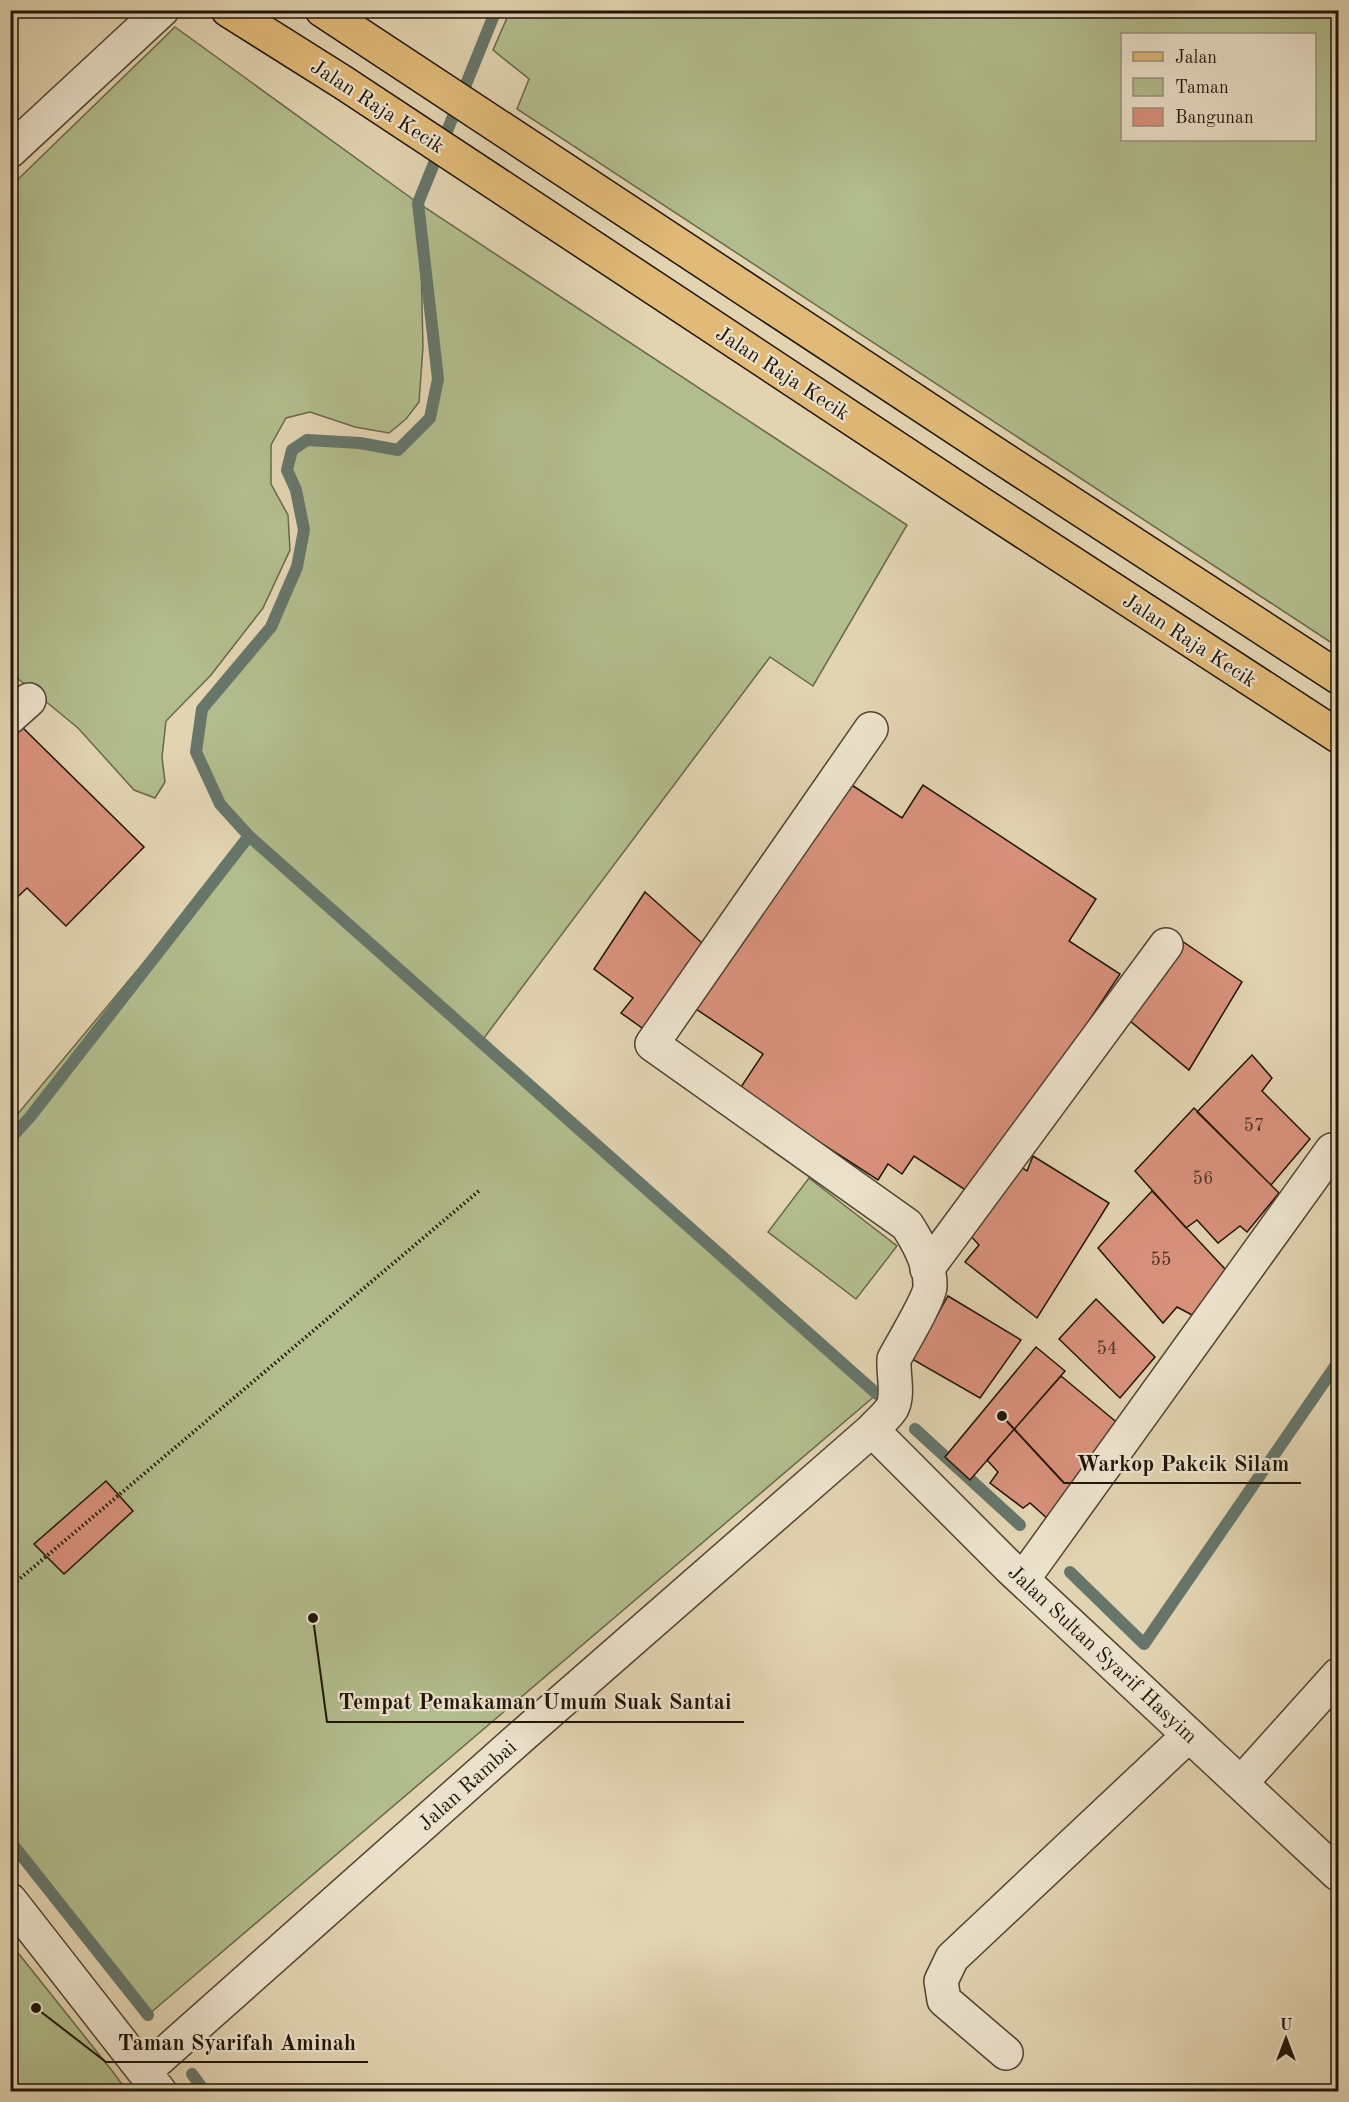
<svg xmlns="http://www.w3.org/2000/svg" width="1349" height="2102" font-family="'Old Standard TT',serif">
<rect width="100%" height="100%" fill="#e2d3b1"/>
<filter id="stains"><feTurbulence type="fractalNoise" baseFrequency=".00333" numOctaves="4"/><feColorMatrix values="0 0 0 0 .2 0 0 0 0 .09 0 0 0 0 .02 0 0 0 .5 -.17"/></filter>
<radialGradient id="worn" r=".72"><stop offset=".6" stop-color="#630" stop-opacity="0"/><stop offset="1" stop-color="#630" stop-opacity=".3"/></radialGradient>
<path fill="#b2bc8c" stroke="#68684a" stroke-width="1.5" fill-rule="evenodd" d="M 510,11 L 1338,11 L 1338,647 L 517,109 L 529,79 L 493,50 ZM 1314,34 L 1314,140 L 1122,140 L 1122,34 Z
M 175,27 L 418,203 L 907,525 L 813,686 L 770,657 L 481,1042 L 877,1394 L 148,2015 L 11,1841 L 11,1122 L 249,836 L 220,804 L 196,752 L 201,718 L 271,627 L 297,567 L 304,530 L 296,490 L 287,470 L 292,450 L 307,440 L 360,443 L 398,450 L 430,418 L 438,379 L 420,220 L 423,347 L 419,402 L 406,419 L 389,433 L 355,427 L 310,412 L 286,418 L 271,445 L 271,484 L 288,515 L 290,550 L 263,608 L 211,675 L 166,721 L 162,757 L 165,782 L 155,798 L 134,790 L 78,728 L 11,673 L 11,186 Z
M 809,1178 L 897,1246 L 856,1299 L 768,1232 Z
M 11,1944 L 113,2072 L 127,2091 L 11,2091 Z"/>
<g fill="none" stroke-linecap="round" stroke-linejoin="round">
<path stroke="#66766b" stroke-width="12" d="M 249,836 L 877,1394
M 10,1139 L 30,1117 L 249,836 L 220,804 L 196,752 L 202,709 L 271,627 L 297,567 L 304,530 L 296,490 L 287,470 L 292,450 L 307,440 L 360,443 L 398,450 L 430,418 L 438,379 L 418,203 L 496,10
M 915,1429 L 1020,1525
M 1070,1572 L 1144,1644 L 1338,1362
M 10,1841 L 148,2015
M 192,2074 L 205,2092"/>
</g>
<path fill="#d9917c" stroke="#1f1407" stroke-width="1.5" d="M 22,727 L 144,847 L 66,926 L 27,888 L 10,904 L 10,738 Z
M 841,778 L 902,818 L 923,785 L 1096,899 L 1069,941 L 1120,974 L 973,1195 L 914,1156 L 902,1174 L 888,1164 L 878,1180 L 739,1090 L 763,1054 L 690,1005 Z
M 645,892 L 710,950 L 652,1035 L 621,1013 L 633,998 L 594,969 Z
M 1182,941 L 1242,982 L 1189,1070 L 1129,1020 Z
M 1252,1055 L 1272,1078 L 1262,1091 L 1310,1139 L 1271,1185 L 1197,1112 Z
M 1194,1108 L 1279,1193 L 1247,1232 L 1240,1226 L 1218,1243 L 1197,1220 L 1186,1228 L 1135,1171 Z
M 1033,1156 L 1109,1203 L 1037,1318 L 965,1262 L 979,1245 L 967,1232 L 1016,1164 L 1027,1171 Z
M 1152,1191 L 1226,1270 L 1192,1315 L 1177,1307 L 1163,1323 L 1098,1248 Z
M 948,1296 L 1021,1340 L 980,1398 L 912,1359 Z
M 1096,1299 L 1155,1357 L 1120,1398 L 1059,1339 Z
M 1036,1347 L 1065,1371 L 970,1480 L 945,1457 Z
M 1061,1376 L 1126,1430 L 1049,1520 L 1030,1503 L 1023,1508 L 990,1483 L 998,1472 L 987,1460 Z
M 106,1481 L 133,1511 L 64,1574 L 34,1544 Z"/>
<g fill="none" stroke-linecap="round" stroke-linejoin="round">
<defs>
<path id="minor" d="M 10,151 L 162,10
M 10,717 L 29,700
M 927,1269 L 1166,945
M 872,1430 L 1011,1569 L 1338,1874
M 1023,1579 L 1332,1150
M 1241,1783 L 1338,1675
M 10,1900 L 160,2092
M 1006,2053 L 944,2000 L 941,1981 L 952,1958 L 1189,1735
M 145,2071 L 522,1736 L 872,1430 C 878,1423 887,1416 892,1408 C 899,1395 893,1374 894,1359 C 901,1346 929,1299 930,1287 C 931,1265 918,1242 907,1225 L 652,1044 L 871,729"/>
<path id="major" d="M 228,10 L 344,83 L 972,498 L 1338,736
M 322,10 L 997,455 L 1338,677"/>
</defs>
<use href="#minor" stroke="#504432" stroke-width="36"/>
<use href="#major" stroke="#1f1407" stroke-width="36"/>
<path stroke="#1f1407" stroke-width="4" stroke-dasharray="1.5 3" stroke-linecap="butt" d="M 10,1587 L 480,1190"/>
<use href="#minor" stroke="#ece2cc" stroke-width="33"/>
<use href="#major" stroke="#e1ba78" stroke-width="33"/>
</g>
<g text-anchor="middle" stroke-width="4.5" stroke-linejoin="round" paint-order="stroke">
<g font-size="18" fill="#4e3324">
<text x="1254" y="1131">57</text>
<text x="1203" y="1184">56</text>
<text x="1161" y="1265">55</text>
<text x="1107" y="1354">54</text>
</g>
<g font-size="21" fill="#1f1407" stroke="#ece2cc">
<text transform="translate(378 106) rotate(33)" y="7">Jalan Raja Kecik</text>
<text transform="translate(783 373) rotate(33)" y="7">Jalan Raja Kecik</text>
<text transform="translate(1190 640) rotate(33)" y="7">Jalan Raja Kecik</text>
<text transform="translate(1103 1654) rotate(43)" y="7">Jalan Sultan Syarif Hasyim</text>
<text transform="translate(467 1785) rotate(-42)" y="7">Jalan Rambai</text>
</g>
</g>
<path fill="none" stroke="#1f1407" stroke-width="2" d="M1002 1416L1064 1483H1301M313 1618L327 1722H744M36 2008L106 2062H368"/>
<g fill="#1f1407" stroke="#ece2cc" stroke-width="2">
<circle cx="1002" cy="1416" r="6"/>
<circle cx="313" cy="1618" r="6"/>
<circle cx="36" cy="2008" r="6"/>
</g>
<g font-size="22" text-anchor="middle" font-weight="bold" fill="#1f1407" stroke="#ece2cc" stroke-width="4.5" stroke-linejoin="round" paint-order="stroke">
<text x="1183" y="1471">Warkop Pakcik Silam</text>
<text x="535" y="1709">Tempat Pemakaman Umum Suak Santai</text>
<text x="237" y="2050">Taman Syarifah Aminah</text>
</g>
<rect width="1349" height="2102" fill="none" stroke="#e2d3b1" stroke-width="36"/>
<rect x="12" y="12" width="1325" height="2078" fill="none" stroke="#1f1407" stroke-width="3"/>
<rect x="18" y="18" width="1313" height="2066" fill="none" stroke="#1f1407" stroke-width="1.5"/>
<rect x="1121" y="33" width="195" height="108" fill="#ece2cc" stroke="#9a907d" stroke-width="1.5"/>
<rect x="1133" y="52" width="30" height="9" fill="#e1ba78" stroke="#9a907d" stroke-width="1.5"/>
<text x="1175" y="63" font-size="18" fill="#1f1407">Jalan</text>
<rect x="1133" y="78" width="30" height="18" fill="#b2bc8c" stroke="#9a907d" stroke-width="1.5"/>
<text x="1175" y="93" font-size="18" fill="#1f1407">Taman</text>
<rect x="1133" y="108" width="30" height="18" fill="#d9917c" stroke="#9a907d" stroke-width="1.5"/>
<text x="1175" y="123" font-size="18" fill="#1f1407">Bangunan</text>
<g transform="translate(1286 2039)" stroke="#ece2cc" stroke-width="4.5" paint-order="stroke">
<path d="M0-4.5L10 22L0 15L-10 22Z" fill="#1f1407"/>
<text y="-9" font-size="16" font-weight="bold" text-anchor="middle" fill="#1f1407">U</text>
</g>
<rect width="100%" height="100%" filter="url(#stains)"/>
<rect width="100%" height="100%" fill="url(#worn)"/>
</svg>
